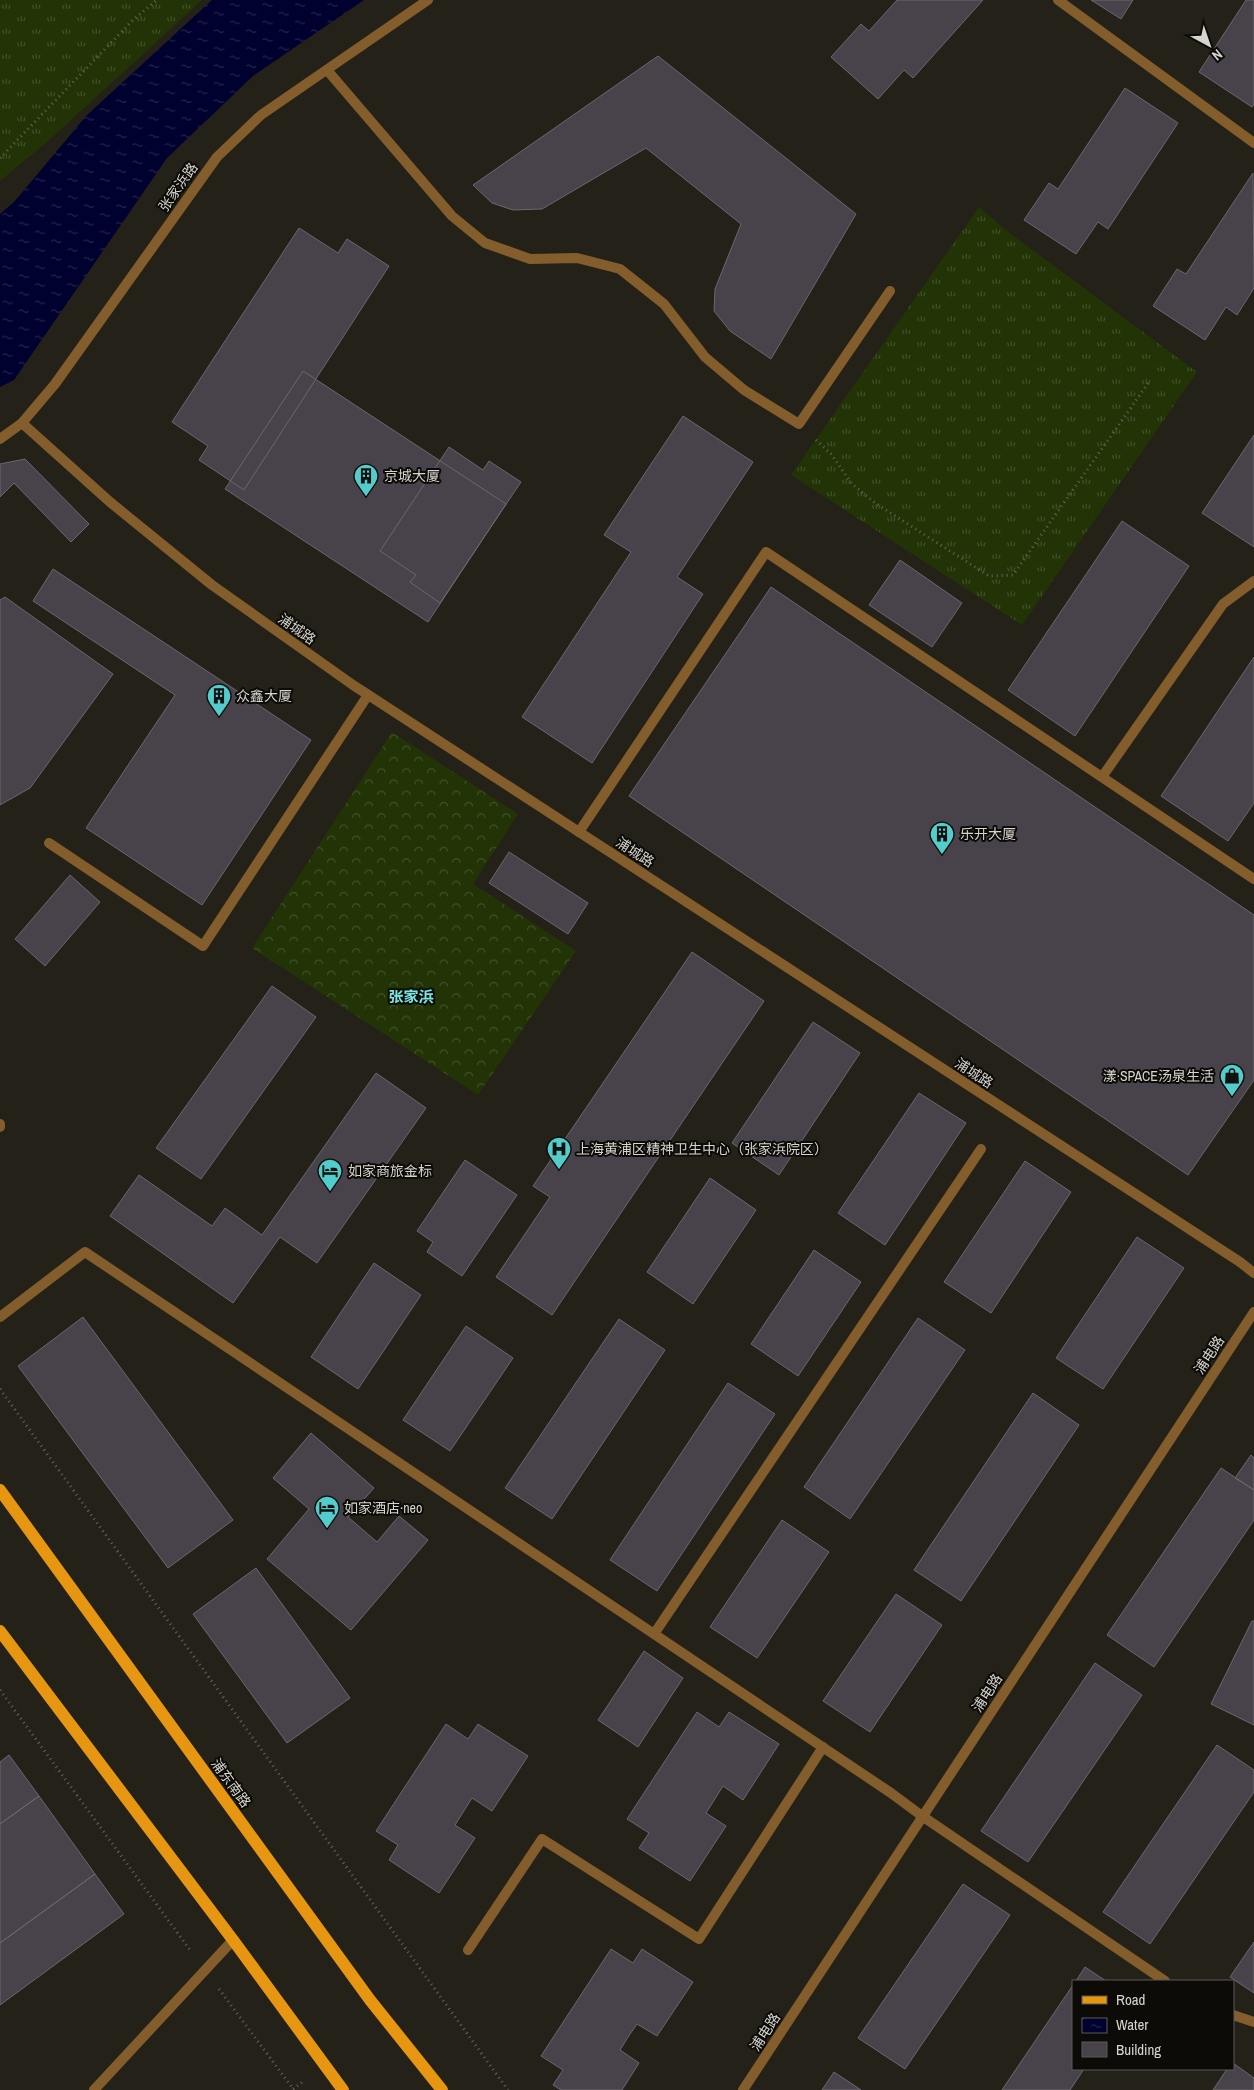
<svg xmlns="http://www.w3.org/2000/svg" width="1254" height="2090" font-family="'Archivo Narrow','Noto Sans SC',sans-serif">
<defs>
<pattern id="grass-tufts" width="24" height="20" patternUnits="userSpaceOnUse" patternTransform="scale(1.25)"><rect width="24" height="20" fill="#223306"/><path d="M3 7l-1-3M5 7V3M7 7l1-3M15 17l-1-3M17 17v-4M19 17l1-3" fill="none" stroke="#415029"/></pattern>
<pattern id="forest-crowns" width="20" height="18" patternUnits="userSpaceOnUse" patternTransform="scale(1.25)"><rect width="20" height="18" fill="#223306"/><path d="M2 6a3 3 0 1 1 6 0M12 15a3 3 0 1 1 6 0" fill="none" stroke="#415029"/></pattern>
<pattern id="water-ripples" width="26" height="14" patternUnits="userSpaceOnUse" patternTransform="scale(1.25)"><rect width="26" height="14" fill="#00012f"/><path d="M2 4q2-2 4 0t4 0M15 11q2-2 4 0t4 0" fill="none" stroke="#24254c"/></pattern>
</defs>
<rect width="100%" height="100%" fill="#242118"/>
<path fill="url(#grass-tufts)" d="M 0,0 L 202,0 L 48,141 L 0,181 Z
M 979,207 L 1007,231 L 1197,372 L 1022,625 L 791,475 Z"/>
<path fill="url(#forest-crowns)" d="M 392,732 L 518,814 L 473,884 L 576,951 L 478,1095 L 252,948 Z"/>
<path fill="url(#water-ripples)" d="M 212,0 L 364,0 L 253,76 L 167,158 L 14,380 L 0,387 L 0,214 L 14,202 L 87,115 Z"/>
<path fill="#48424a" stroke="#6d6670" d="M 897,0 L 983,0 L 913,78 L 904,70 L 878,99 L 831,57 L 861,24 L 869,31 Z
M 1091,0 L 1133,0 L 1121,19 Z
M 1246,0 L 1254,0 L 1254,104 L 1252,107 L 1199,72 Z
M 658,56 L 856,214 L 771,359 L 730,331 L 714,311 L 715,289 L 741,224 L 646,148 L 542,209 L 513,210 L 492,203 L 473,185 Z
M 1125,88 L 1178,123 L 1108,229 L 1098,222 L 1076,254 L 1024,220 L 1049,183 L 1058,189 Z
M 1253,173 L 1254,288 L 1237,315 L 1226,307 L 1205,340 L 1153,306 L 1177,269 L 1186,274 Z
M 299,228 L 338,253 L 347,239 L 389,266 L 244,490 L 199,460 L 208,446 L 172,422 Z
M 303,371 L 506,504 L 428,622 L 225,489 Z
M 683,416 L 753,462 L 677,577 L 703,594 L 592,763 L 522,717 L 631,552 L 604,535 Z
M 1254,435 L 1254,547 L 1202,513 Z
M 449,447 L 483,470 L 489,461 L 521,482 L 440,603 L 410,582 L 416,575 L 380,551 Z
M 25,459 L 89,524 L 71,542 L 14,483 L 0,497 L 0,464 Z
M 1122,521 L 1189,566 L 1075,736 L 1008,690 Z
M 900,560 L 962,603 L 932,647 L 869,605 Z
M 53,569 L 311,740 L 202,905 L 86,828 L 175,695 L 33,601 Z
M 771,587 L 1254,915 L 1254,1080 L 1188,1175 L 629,796 Z
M 5,597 L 113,674 L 30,788 L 0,805 L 0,600 Z
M 1254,657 L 1254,803 L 1228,841 L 1161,796 Z
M 509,852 L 588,903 L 568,934 L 489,883 Z
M 70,875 L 100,902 L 45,966 L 15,939 Z
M 692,952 L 764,1001 L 552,1315 L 496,1277 L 550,1197 L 533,1186 Z
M 272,986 L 316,1017 L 201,1179 L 156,1148 Z
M 813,1022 L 860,1053 L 779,1175 L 732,1143 Z
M 376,1073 L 426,1108 L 317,1263 L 280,1237 L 233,1303 L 110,1216 L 139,1175 L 212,1226 L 225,1208 L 262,1235 Z
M 919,1093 L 966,1123 L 885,1245 L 838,1213 Z
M 465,1160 L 517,1195 L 462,1276 L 427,1252 L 433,1242 L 417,1231 Z
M 1025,1161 L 1071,1192 L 991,1313 L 944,1282 Z
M 710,1178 L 756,1210 L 693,1304 L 647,1272 Z
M 1137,1237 L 1184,1268 L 1103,1389 L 1056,1358 Z
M 814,1250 L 861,1282 L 798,1376 L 751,1344 Z
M 374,1263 L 421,1295 L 358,1389 L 311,1357 Z
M 83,1317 L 233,1520 L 168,1568 L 18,1366 Z
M 918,1318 L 965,1350 L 850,1519 L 804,1487 Z
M 619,1319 L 665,1350 L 552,1519 L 505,1488 Z
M 466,1326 L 513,1358 L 450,1451 L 403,1420 Z
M 728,1383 L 775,1414 L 657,1591 L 610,1560 Z
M 1033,1393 L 1079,1425 L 961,1601 L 914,1570 Z
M 311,1433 L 374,1488 L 348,1517 L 377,1542 L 399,1516 L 428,1540 L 351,1630 L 267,1559 L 309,1509 L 273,1478 Z
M 1251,1455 L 1254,1458 L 1254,1490 L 1235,1478 Z
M 1221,1468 L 1254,1490 L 1254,1520 L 1154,1667 L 1107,1635 Z
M 782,1520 L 829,1552 L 757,1658 L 710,1627 Z
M 256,1568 L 350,1698 L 287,1743 L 193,1614 Z
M 896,1594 L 942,1625 L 870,1732 L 823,1701 Z
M 1252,1621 L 1254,1621 L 1254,1725 L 1211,1704 Z
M 644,1651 L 683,1678 L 638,1747 L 598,1720 Z
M 1095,1663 L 1142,1695 L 1028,1862 L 981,1831 Z
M 697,1712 L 719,1727 L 729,1712 L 779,1744 L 743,1800 L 723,1786 L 706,1813 L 726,1826 L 690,1881 L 639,1848 L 649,1833 L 627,1819 Z
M 446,1724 L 468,1739 L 478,1724 L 528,1756 L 492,1811 L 472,1798 L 455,1825 L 475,1838 L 439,1893 L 389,1860 L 398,1845 L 376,1831 Z
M 1217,1745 L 1254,1770 L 1254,1792 L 1150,1944 L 1103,1912 Z
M 9,1755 L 39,1796 L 0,1824 L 0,1762 Z
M 39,1796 L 95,1874 L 0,1943 L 0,1824 Z
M 95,1874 L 124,1914 L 0,2005 L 0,1943 Z
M 963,1884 L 1010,1915 L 905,2069 L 858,2038 Z
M 1254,1942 L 1254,1993 L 1230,1977 Z
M 611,1949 L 633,1963 L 642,1949 L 693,1982 L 657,2036 L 637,2024 L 628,2037 L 620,2050 L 639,2063 L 622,2090 L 561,2090 L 553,2085 L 563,2070 L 541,2056 Z
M 1085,1967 L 1106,1981 L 1076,1981 Z
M 1073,1985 L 1073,2069 L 1084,2069 L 1070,2090 L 1002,2090 Z
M 1233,2063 L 1254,2078 L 1254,2090 L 1213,2090 L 1227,2069 L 1233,2069 Z
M 834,2072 L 861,2090 L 822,2090 Z"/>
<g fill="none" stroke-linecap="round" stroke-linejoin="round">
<path stroke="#66635b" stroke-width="3" stroke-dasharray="1 4" stroke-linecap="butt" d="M 0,158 L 133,20 L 157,0
M 816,440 L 831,454 L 852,484 L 875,503 L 989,576 L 1013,575 L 1149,382
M 0,1389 L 508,2090
M 0,1690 L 190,1950
M 219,1989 L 294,2090
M 293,2089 L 304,2081"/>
<path stroke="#835d2b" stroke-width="10" d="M 1058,0 L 1254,143
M 327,70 L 452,216 L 485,243 L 530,259 L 577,258 L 620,269 L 664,304 L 705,357 L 744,390 L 799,424 L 890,291
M 1102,777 L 1223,604 L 1254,581
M 579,832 L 766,552 L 1254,879
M 49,843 L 203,946 L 368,695
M 0,1124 L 0,1127
M 0,1317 L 85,1252 L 891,1793 L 922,1816 L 1165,1981
M 654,1634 L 981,1149
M 468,1950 L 542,1839 L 699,1939 L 823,1747
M 1233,2015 L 1254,2022
M 94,2090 L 233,1940"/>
<path stroke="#835d2b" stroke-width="10" d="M 22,423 L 110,502 L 212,585 L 353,685 L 1240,1262 L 1254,1273
M 0,439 L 22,423 L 55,384 L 217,157 L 261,115 L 428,0"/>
<path stroke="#835d2b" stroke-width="10" d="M 743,2090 L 1254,1312"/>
<path stroke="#e69610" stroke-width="12" d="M 0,1490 L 370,2000 L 442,2090
M 0,1631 L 233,1940 L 343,2090"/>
</g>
<defs>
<symbol id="building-pin" viewBox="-11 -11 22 30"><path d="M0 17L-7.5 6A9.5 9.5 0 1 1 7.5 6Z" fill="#53cdcb" stroke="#0c0b07"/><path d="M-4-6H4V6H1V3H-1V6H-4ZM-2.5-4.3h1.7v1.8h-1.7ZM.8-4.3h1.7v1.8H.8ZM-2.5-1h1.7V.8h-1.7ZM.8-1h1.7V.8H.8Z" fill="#111"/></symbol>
<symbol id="shop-pin" viewBox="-11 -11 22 30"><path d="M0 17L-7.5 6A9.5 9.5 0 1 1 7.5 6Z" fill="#53cdcb" stroke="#0c0b07"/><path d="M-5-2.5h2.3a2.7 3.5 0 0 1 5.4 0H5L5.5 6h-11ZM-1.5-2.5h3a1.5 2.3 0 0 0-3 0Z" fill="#111"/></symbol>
<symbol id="hospital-pin" viewBox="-11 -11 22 30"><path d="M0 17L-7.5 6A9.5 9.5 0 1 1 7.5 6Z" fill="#53cdcb" stroke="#0c0b07"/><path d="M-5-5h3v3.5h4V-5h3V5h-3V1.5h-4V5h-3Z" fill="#111"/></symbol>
<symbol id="hotel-pin" viewBox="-11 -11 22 30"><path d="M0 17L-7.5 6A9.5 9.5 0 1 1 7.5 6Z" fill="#53cdcb" stroke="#0c0b07"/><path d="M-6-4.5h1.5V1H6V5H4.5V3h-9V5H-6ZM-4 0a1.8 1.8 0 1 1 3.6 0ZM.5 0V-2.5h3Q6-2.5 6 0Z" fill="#111"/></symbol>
</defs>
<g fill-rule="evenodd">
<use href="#building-pin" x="352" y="462" width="28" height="38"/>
<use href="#building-pin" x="205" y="682" width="28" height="38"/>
<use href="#building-pin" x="928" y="820" width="28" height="38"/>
<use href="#shop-pin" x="1218" y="1062" width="28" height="38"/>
<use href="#hospital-pin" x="545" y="1135" width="28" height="38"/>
<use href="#hotel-pin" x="316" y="1157" width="28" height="38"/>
<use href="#hotel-pin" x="313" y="1494" width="28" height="38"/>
</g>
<g text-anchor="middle" stroke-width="4" stroke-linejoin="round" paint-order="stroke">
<g font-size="14" fill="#d6d4ce" stroke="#0c0b07">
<text transform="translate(178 187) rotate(-55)" y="5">张家浜路</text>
<text transform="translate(297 629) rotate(35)" y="5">浦城路</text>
<text transform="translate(635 852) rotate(33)" y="5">浦城路</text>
<text transform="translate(974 1073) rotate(33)" y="5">浦城路</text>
<text transform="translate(1209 1355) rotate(-57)" y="5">浦电路</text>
<text transform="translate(987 1693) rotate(-57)" y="5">浦电路</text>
<text transform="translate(231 1783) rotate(54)" y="5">浦东南路</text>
<text transform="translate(765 2032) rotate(-57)" y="5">浦电路</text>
</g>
<g font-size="14" fill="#d6d4ce" stroke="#0c0b07" text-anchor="start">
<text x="384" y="481">京城大厦</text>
<text x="236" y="701">众鑫大厦</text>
<text x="960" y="839">乐开大厦</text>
<text x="1214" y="1081" text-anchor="end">漾·SPACE汤泉生活</text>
<text x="576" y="1154">上海黄浦区精神卫生中心（张家浜院区）</text>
<text x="348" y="1176">如家商旅金标</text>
<text x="344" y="1513">如家酒店·neo</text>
</g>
<g font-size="15" font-weight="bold" fill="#79e5e2" stroke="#0c0b07">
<text x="411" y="1002">张家浜</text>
</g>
</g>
<rect x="1072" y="1980" width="162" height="90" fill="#0c0b07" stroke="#5d5b57"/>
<rect x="1082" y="1996" width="25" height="8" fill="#e69610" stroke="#5d5b57"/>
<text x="1116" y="2005" font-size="15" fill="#d6d4ce">Road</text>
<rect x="1082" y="2018" width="25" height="15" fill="url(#water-ripples)" stroke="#5d5b57"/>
<text x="1116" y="2030" font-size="15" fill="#d6d4ce">Water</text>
<rect x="1082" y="2042" width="25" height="15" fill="#48424a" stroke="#5d5b57"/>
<text x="1116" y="2055" font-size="15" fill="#d6d4ce">Building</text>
<g transform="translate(1209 45) rotate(140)" stroke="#0c0b07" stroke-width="4" paint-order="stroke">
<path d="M0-4L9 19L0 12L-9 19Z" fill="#d6d4ce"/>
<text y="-8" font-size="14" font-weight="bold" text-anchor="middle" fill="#d6d4ce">N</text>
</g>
</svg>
